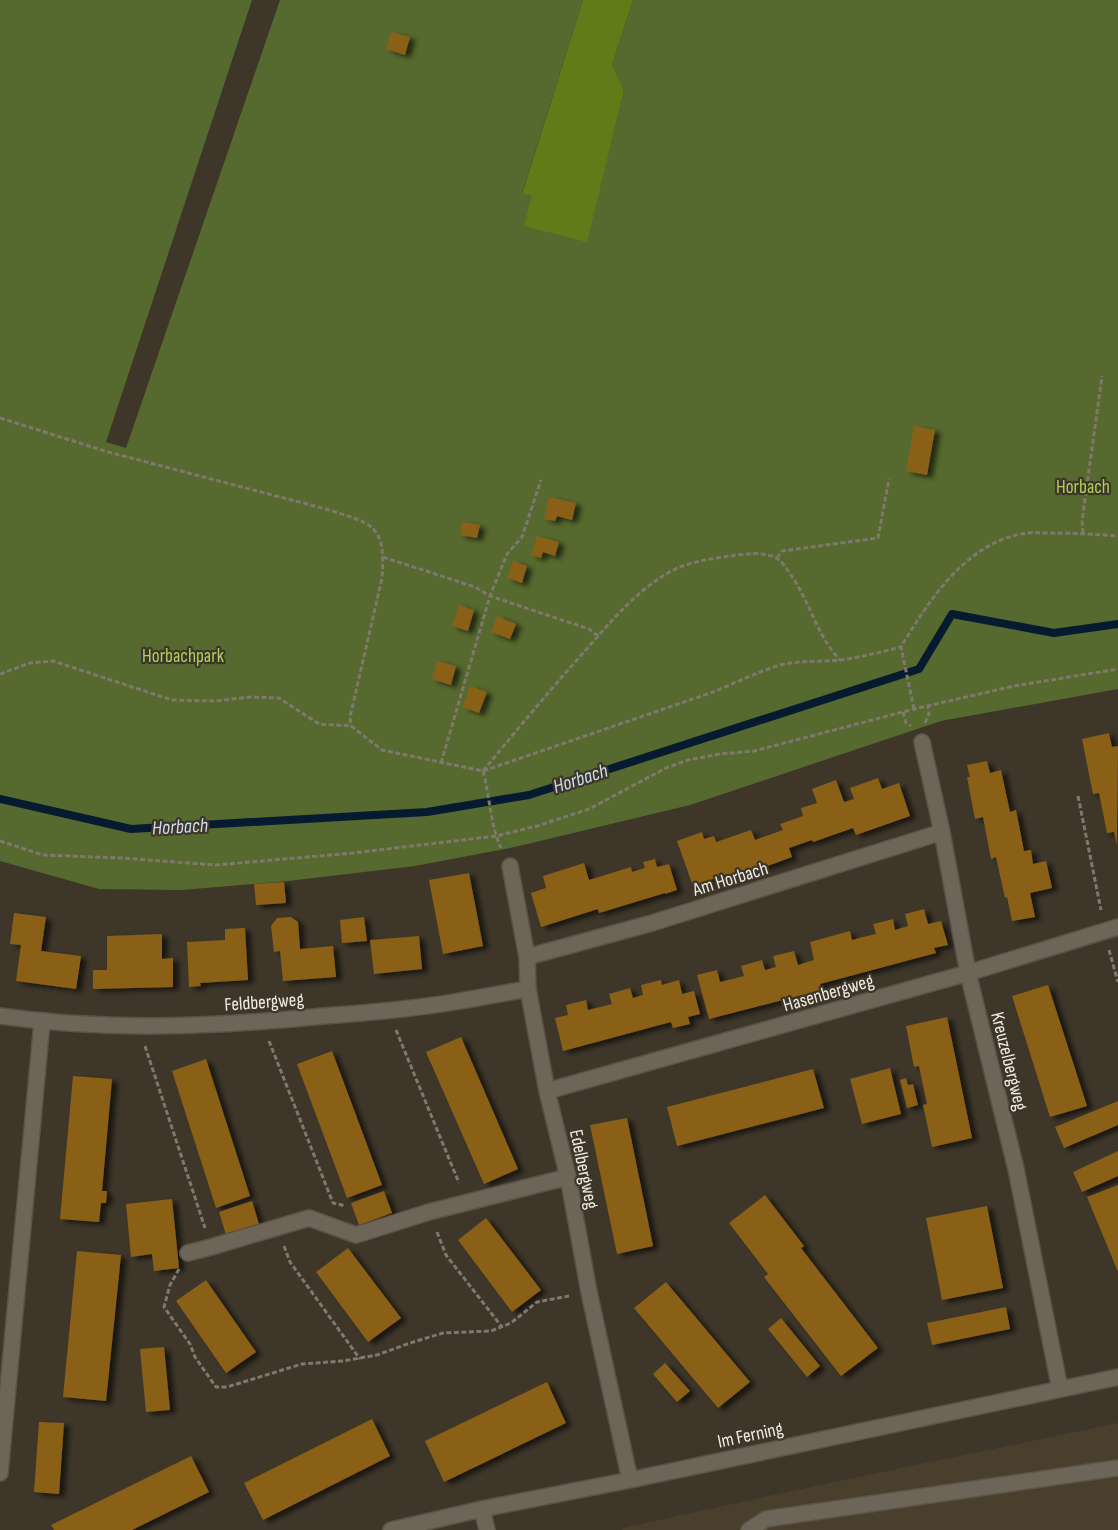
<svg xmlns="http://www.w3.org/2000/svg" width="1118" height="1530" font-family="'Sofia Sans Condensed',sans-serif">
<defs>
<filter id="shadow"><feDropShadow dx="5.5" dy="3" stdDeviation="2.5" flood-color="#0009"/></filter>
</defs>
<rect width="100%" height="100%" fill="#3d3629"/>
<path fill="#493f2c" d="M 1118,1423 L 1118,1530 L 623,1530 L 622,1528 L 829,1483 Z"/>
<path fill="#56692e" d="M 0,0 L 252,0 L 106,442 L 126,448 L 280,0 L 583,0 L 522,193 L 532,196 L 586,242 L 624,90 L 612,65 L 633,0 L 1118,0 L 1118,689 L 941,721 L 690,805 L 515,847 L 415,866 L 288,881 L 182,890 L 99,889 L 0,861 Z"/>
<path fill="#607c19" d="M 583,0 L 633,0 L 612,65 L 624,90 L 587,242 L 524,226 L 532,196 L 522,194 Z"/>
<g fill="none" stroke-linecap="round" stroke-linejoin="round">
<path stroke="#061b30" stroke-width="8" d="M 0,799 L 131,829 L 427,812 L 529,795 L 919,669 L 952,614 L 1054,633 L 1118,624"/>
</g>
<path fill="#8a5f17" filter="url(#shadow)" d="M 391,32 L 410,37 L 405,55 L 386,49 Z
M 914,426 L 935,430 L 927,475 L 906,471 Z
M 549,497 L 576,503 L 572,520 L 557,516 L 555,521 L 544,519 Z
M 462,522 L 480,525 L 477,538 L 460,535 Z
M 537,536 L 559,542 L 555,556 L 543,552 L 541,558 L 531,555 Z
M 513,561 L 527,566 L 522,583 L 507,578 Z
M 459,605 L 474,610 L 468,631 L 452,626 Z
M 497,616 L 516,624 L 510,639 L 491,632 Z
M 437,661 L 456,666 L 451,685 L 432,679 Z
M 470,686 L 487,692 L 479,713 L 463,707 Z
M 1109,733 L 1112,747 L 1118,746 L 1117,845 L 1114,832 L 1107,833 L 1099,793 L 1093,794 L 1082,739 Z
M 987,761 L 990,773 L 1001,770 L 1010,812 L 1016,810 L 1024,851 L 1031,850 L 1033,864 L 1046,861 L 1052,888 L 1030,893 L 1035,917 L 1012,921 L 1007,897 L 1005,898 L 996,857 L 991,859 L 983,817 L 975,819 L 967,777 L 970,777 L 967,765 Z
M 878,778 L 882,789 L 899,783 L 910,816 L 856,835 L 853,828 L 813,842 L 812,840 L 789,848 L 792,857 L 729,880 L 727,874 L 693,886 L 677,841 L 702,832 L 704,839 L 714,836 L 716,842 L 751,830 L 755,840 L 783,830 L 780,824 L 803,816 L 801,808 L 817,803 L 812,789 L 836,780 L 844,802 L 854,799 L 850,788 Z
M 655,859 L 657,867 L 669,864 L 677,890 L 665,894 L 665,893 L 599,913 L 598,909 L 541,927 L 531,893 L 546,888 L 543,876 L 584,863 L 589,880 L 631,867 L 632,872 L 645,868 L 643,862 Z
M 469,873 L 483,946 L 443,954 L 429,880 Z
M 284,882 L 286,903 L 256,905 L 254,884 Z
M 924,909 L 928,924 L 941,921 L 948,945 L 934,948 L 936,953 L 820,984 L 822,990 L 709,1019 L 697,975 L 717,970 L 720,982 L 744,976 L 741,966 L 762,960 L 765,970 L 776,967 L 773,956 L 794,951 L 798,965 L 814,960 L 810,942 L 850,931 L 852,940 L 863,937 L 876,934 L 873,924 L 893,919 L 895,930 L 908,926 L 905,914 Z
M 14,913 L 46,917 L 41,951 L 81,956 L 76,989 L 16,981 L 21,945 L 10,944 Z
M 291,917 L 298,922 L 300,949 L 333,946 L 336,977 L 283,981 L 280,951 L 274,952 L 271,926 L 277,918 Z
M 364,917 L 367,941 L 342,943 L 340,920 Z
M 245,928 L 248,980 L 200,983 L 201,986 L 189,987 L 187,942 L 225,940 L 225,929 Z
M 162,934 L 162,959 L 173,958 L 173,987 L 93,989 L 93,970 L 107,970 L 107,936 Z
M 419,936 L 422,969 L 374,974 L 370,940 Z
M 661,980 L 662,985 L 679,980 L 682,994 L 694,991 L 700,1014 L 688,1017 L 690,1024 L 673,1028 L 671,1022 L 563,1051 L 555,1018 L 568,1015 L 566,1005 L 586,1000 L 588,1010 L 612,1004 L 609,994 L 630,988 L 633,998 L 643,995 L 641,985 Z
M 1048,985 L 1087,1106 L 1050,1117 L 1012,996 Z
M 947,1017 L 972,1138 L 932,1147 L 923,1105 L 927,1104 L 919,1066 L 914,1067 L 906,1026 Z
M 461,1037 L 518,1169 L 484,1184 L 426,1052 Z
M 332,1051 L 382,1185 L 347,1198 L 297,1064 Z
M 206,1059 L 250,1196 L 216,1208 L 172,1071 Z
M 890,1068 L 901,1114 L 862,1124 L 850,1079 Z
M 813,1069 L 824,1108 L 677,1146 L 667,1107 Z
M 73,1076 L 112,1079 L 102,1191 L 107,1191 L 106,1203 L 101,1203 L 99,1222 L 60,1219 Z
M 906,1078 L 908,1085 L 913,1084 L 918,1105 L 907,1108 L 900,1080 Z
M 1118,1101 L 1118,1125 L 1064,1148 L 1055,1127 Z
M 627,1118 L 653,1246 L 617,1254 L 590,1125 Z
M 1118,1151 L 1118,1176 L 1082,1192 L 1073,1172 Z
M 1118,1185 L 1118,1272 L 1087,1197 Z
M 384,1191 L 392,1213 L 359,1225 L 351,1203 Z
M 765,1195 L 804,1246 L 801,1248 L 878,1348 L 841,1376 L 764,1277 L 768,1274 L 729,1223 Z
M 172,1199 L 179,1268 L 154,1271 L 152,1254 L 131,1257 L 126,1204 Z
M 252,1201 L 259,1224 L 226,1235 L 219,1212 Z
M 987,1206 L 1003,1288 L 942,1300 L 926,1218 Z
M 486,1218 L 541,1290 L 512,1312 L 458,1240 Z
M 348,1248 L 401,1318 L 368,1342 L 316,1272 Z
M 77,1251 L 121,1255 L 106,1401 L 63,1397 Z
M 206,1280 L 256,1352 L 226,1373 L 176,1301 Z
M 666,1282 L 750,1382 L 718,1408 L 634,1308 Z
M 1006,1307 L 1010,1329 L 932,1345 L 927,1323 Z
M 781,1318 L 820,1366 L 807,1377 L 768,1329 Z
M 164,1347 L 170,1410 L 146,1412 L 140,1349 Z
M 665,1363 L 690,1391 L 677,1402 L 653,1374 Z
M 547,1382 L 566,1423 L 444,1482 L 425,1441 Z
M 372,1419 L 390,1456 L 263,1520 L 244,1483 Z
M 39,1422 L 64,1423 L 59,1494 L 34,1492 Z
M 191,1456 L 209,1492 L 132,1530 L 54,1530 L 51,1525 Z"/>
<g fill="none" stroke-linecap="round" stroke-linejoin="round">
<defs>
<path id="service" d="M 188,1253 L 211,1247 L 309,1218 L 356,1235 L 429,1212 L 568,1177
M 482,1509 L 487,1530
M 749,1530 L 766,1519 L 1118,1468"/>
<path id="minor" d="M 922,742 L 942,832 L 968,973 L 1016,1169 L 1060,1389
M 510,866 L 527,957 L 528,989 L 547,1091 L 568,1177 L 589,1292 L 630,1480
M 527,957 L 652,923 L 942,832
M 0,1016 C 104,1031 210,1027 314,1017 C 361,1013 408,1010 454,1002 C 479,998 503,993 528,989
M 547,1091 L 968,973 L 1118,927
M 0,1473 L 42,1022
M 391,1530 L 482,1509 L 630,1480 L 1118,1377"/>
</defs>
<use href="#service" stroke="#595348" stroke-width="18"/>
<use href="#minor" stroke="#595348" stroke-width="18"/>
<path stroke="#7e786d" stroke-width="3" stroke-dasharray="5 2.5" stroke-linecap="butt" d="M 0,418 L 108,452 L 326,509 C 373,524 386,524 382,578 L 350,717 L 351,726
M 1083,533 L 1082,521 L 1102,376
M 383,557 L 475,587 L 490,596 L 589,629 L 598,636
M 777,558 L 782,551 L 878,538 L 889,479
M 0,674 L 30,663 L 53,661 L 172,700 L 215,701 L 250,697 L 279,698 L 319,724 L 351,726 L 382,750 L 483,771 L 716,691 C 737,682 758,672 780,665 C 800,660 821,662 841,660 C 862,657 881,652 901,647
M 914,709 L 901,647 C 929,600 967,541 1027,533 C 1033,532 1039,533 1046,533 C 1070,533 1094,534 1118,536
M 903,712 L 906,723 L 911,726
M 925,723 L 929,714 L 928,707
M 441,763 L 490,596 L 507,554 L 522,537 L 541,480
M 483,771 C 516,731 549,691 584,652 C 609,624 633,594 666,574 C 686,562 709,559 731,556 C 745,554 764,551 776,558 C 782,561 787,569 791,575 C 810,602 817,636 840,660
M 483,771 C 490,797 490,824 501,848
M 1078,796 L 1101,910
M 0,841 L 43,855 L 121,858 L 216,865 L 353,853 L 496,836 L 537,826 L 589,809 L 666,768 L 688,760 L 720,754 L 754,751 L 914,709 L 1014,686 L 1118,669
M 1109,950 L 1118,982
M 396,1030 L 459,1183
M 269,1041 L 333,1203 L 342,1205 L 343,1207
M 145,1046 L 205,1228
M 437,1232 L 446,1255 L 502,1327
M 284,1246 L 290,1262 L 360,1359
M 179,1269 L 170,1285 L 164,1307 L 190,1344 L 195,1357 L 216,1387 L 227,1387 L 302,1364 L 343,1361 L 377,1355 L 410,1343 L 443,1333 L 491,1331 L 511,1323 L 537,1302 L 569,1296"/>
<use href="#service" stroke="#6d6557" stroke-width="15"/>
<use href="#minor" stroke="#6d6557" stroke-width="15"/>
</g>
<g text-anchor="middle" stroke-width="4.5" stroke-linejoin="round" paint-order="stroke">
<g font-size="19" fill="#add359" stroke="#3d3629">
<text x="1083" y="493">Horbach</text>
<text x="183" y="662">Horbachpark</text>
</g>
<g font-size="19" fill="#f0ebe3" stroke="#3d3629">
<text transform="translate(730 878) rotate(-17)" y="7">Am Horbach</text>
<text transform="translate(828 992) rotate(-16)" y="7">Hasenbergweg</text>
<text transform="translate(264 1001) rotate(-4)" y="7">Feldbergweg</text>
<text transform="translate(1010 1061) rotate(76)" y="7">Kreuzelbergweg</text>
<text transform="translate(585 1169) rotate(78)" y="7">Edelbergweg</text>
<text transform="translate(750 1434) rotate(-12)" y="7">Im Ferning</text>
</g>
<g font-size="20" font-style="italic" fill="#ccddef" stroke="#3d3629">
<text transform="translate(580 778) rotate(-18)" y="7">Horbach</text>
<text transform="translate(180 826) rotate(-3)" y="7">Horbach</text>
</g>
</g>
</svg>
